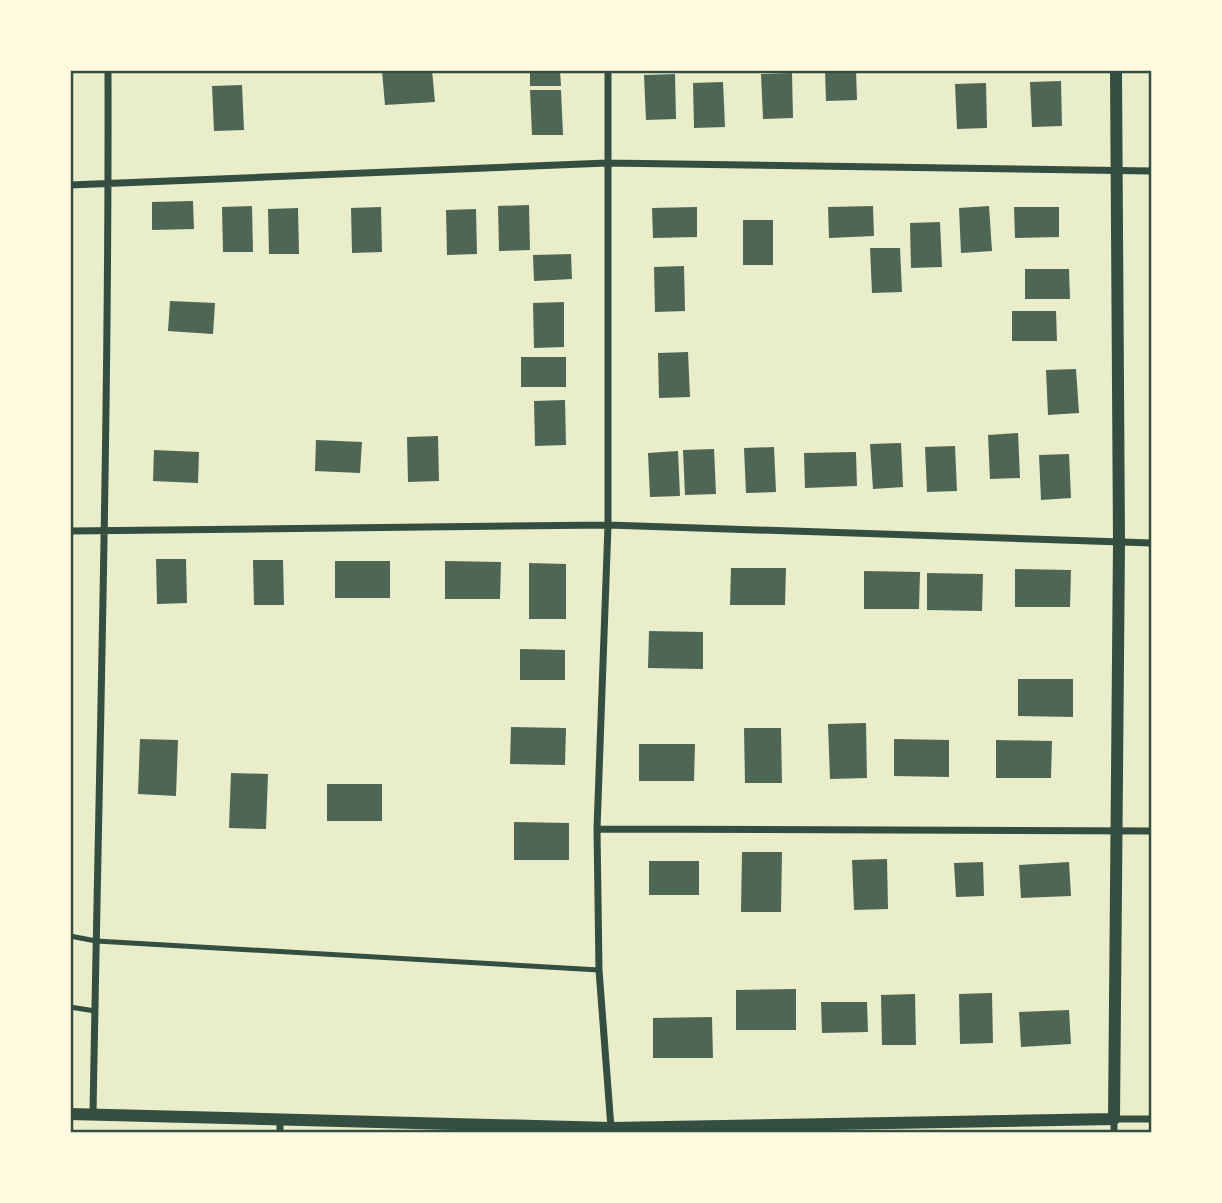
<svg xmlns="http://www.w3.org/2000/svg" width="1222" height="1203" font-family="Merriweather,serif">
<rect width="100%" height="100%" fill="#e9edc9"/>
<path fill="#4f6655" d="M 404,70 L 432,70 L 435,102 L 385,105 L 382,71 Z
M 530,70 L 560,70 L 561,86 L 530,86 Z
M 825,70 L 856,70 L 857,100 L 826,101 Z
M 792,73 L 793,118 L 763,119 L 761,74 Z
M 675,74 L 676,119 L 646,120 L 644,75 Z
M 1061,81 L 1062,126 L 1032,127 L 1030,82 Z
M 723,82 L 725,127 L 694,128 L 693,83 Z
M 986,83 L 987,128 L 957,129 L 955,84 Z
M 242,85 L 244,130 L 214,131 L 212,86 Z
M 530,90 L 561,90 L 563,135 L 532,135 Z
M 193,201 L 194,229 L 152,230 L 152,202 Z
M 529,205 L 530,250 L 499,251 L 498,206 Z
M 252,206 L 253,252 L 223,252 L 222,207 Z
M 873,206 L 874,236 L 829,238 L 828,207 Z
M 989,206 L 992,251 L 961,253 L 959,208 Z
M 381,207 L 382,252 L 352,253 L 351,208 Z
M 697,207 L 697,237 L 653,238 L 652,208 Z
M 1014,207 L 1059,207 L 1059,237 L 1015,238 Z
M 298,208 L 299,254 L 269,254 L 268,209 Z
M 476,209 L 477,254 L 447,255 L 446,210 Z
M 743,220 L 773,220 L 773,265 L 743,265 Z
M 940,222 L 942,267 L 911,268 L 910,223 Z
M 870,248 L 900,248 L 902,292 L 872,293 Z
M 571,254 L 572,279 L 534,281 L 533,255 Z
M 684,266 L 685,311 L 655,312 L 654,267 Z
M 1025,269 L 1069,269 L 1070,299 L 1025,299 Z
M 170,301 L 215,303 L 213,334 L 168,331 Z
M 564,302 L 564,347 L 534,348 L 533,303 Z
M 1012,311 L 1056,311 L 1057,341 L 1012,341 Z
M 688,352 L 690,397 L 659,398 L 658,353 Z
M 521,357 L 566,357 L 566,387 L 521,387 Z
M 1076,369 L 1079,413 L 1048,415 L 1046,370 Z
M 565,400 L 566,445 L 535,446 L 534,401 Z
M 1018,433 L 1020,478 L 990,479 L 988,435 Z
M 438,436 L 439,481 L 408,482 L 407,437 Z
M 316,440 L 362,442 L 360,473 L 315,471 Z
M 901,443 L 903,487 L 873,489 L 870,444 Z
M 955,446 L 957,491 L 927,492 L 925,447 Z
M 774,447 L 776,492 L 746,493 L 744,448 Z
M 714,449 L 716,494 L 685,495 L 683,450 Z
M 154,450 L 199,452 L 198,483 L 153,481 Z
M 678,451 L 680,496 L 650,497 L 648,453 Z
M 856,452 L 857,486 L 805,488 L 804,453 Z
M 1069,454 L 1071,498 L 1041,500 L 1039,455 Z
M 156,559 L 186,559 L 187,603 L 157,604 Z
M 253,560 L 283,560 L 284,605 L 254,605 Z
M 335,561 L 390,561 L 390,598 L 335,598 Z
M 445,561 L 501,562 L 500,599 L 445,599 Z
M 529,563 L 566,564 L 566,619 L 529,619 Z
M 731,568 L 786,568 L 785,605 L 730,605 Z
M 1015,569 L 1071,570 L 1070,607 L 1015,607 Z
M 864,571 L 920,572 L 919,609 L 864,609 Z
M 927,573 L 983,574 L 982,611 L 927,610 Z
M 649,631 L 703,632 L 703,669 L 648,668 Z
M 520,649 L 565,650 L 565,680 L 520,680 Z
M 1018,679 L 1073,679 L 1073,717 L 1018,716 Z
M 866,723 L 867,778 L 830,779 L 828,724 Z
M 511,727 L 566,728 L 565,765 L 510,764 Z
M 744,728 L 781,728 L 782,783 L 745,783 Z
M 140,739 L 178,740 L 176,796 L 138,794 Z
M 894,739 L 949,740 L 949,777 L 894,776 Z
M 996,740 L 1052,741 L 1051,778 L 996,778 Z
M 639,744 L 695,744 L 694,781 L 639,781 Z
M 231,773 L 268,774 L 266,829 L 229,828 Z
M 327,784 L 382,784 L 382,821 L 327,821 Z
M 514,822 L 569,823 L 569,860 L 514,860 Z
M 742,852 L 782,852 L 781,912 L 741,912 Z
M 887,859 L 888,909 L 854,910 L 852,860 Z
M 649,861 L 699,861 L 699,895 L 649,895 Z
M 983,862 L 984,896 L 956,897 L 954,863 Z
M 1069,862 L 1071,896 L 1021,898 L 1019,865 Z
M 796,989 L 796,1030 L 736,1030 L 736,990 Z
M 992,993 L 993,1043 L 960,1044 L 959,994 Z
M 915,994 L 916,1045 L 882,1045 L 881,995 Z
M 821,1002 L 867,1002 L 868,1032 L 822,1033 Z
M 1069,1010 L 1071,1044 L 1021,1047 L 1019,1012 Z
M 712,1017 L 713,1058 L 653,1058 L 653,1018 Z"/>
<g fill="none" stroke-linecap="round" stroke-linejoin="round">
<path stroke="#344e41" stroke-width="5" d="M 70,936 L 96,941 L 599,970
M 70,1007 L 95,1011"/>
<path stroke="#344e41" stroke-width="7" d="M 608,70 L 608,525 L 597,829 L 599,970 L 611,1128
M 70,185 L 607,163 L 1152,171
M 70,531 L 608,525 L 1152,543
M 597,829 L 1152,831
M 93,1115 C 99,767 109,418 108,70
M 280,1120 L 280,1133
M 1114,1133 L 1114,1119 L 1152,1119"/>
<path stroke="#344e41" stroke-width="12" d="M 70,1114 L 611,1128 L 1114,1119 L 1119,543 L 1116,70"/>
</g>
<rect width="1222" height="1203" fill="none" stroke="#fefae0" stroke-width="144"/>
<rect x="72" y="72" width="1078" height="1059" fill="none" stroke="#344e41" stroke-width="2.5"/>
</svg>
